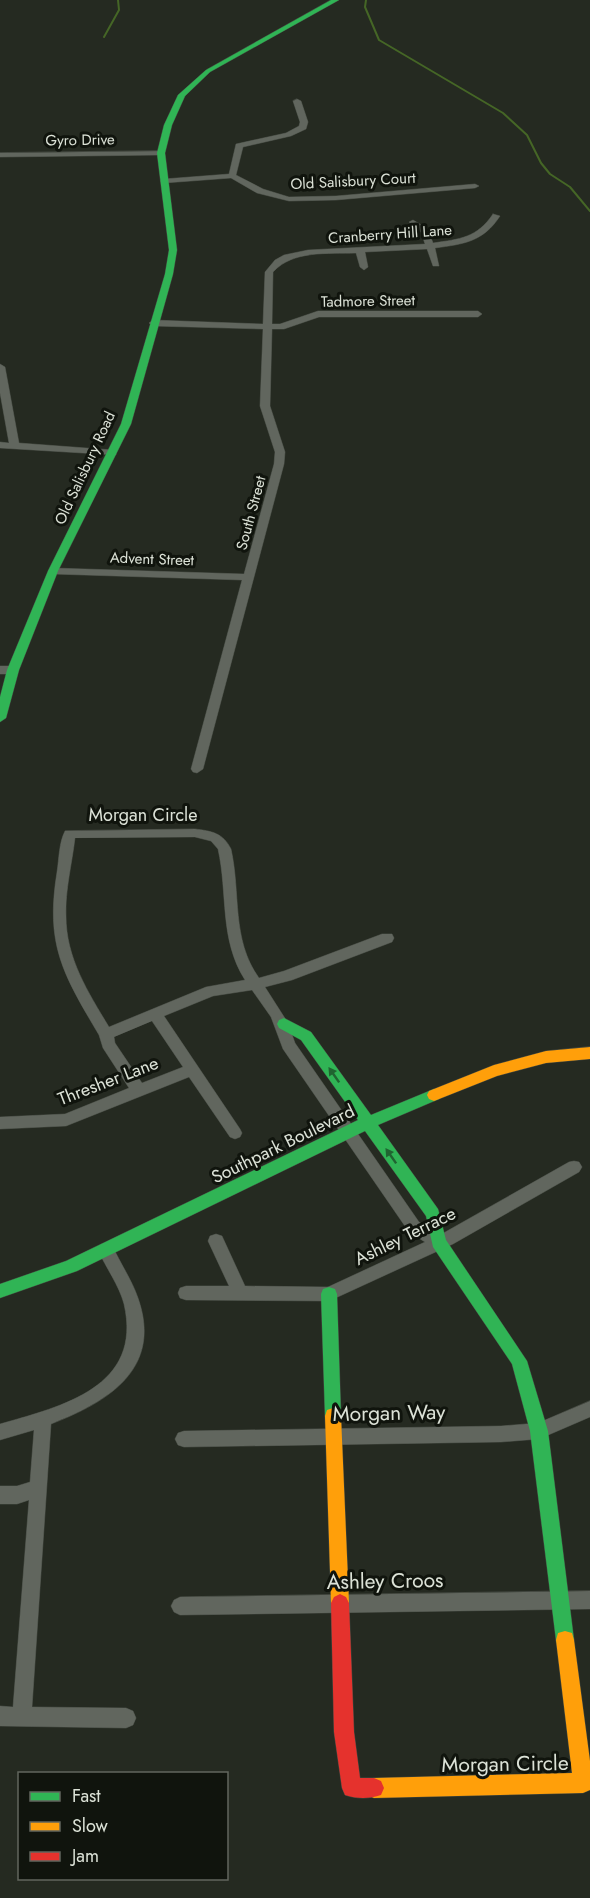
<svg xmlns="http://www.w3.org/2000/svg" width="590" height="1898" font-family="Jost,sans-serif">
<rect width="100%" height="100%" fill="#252a21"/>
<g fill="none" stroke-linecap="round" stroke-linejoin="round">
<path stroke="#456626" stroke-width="2" d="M 366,0 L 365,7 L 379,40 L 503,113 L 527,135 L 541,163 L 550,174 L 570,187 L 590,211
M 104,37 L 119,10 L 118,0"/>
<defs>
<path id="street" d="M 297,99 L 301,101 L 308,122 L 306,129 L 291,136 L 243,147 L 236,175 L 263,189 L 289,197 L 336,196 L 475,184 L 479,186 L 475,188 L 336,200 L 289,201 L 257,193 L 231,178 L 164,183 L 160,181 L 164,179 L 229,174 L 236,144 L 286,133 L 299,126 L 300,122 L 293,101 Z
M 164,151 L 164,155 L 161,155 L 0,157 L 0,153 Z
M 493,214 L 500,216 C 483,242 464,244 435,248 L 439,266 L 433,266 L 427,249 L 365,252 L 368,267 L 364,270 L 360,267 L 356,253 C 328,254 293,250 273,272 L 272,324 L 280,324 L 318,311 L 478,311 L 482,314 L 478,317 L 319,317 L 284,329 L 272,329 L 270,406 L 285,452 L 284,464 L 203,769 L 197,773 L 193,772 L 191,769 L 242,580 L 53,574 L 48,571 L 53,568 L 244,574 L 274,464 L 275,452 L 260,406 L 263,329 L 153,326 L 149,323 L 153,320 L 263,324 L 265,272 L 275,260 L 284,255 L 308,250 L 425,244 L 421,232 L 409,222 L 413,220 L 428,229 L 433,243 C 460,239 477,238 493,214 Z
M 0,364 L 5,367 L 19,443 L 113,450 L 116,451 L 116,455 L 0,448 L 0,442 L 9,443 L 0,393 Z
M 0,666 L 13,666 L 19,670 L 13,674 L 0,674 Z
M 195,829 C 212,831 223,833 231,849 C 241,893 231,939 259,978 L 284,971 L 382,934 L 392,934 L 394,938 L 392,942 L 292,980 L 265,987 L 288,1023 L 295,1043 L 419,1222 L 440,1235 L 569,1162 L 574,1161 L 579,1162 L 582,1167 L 579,1172 L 453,1244 L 329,1301 L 186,1300 L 180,1298 L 178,1293 L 180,1288 L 186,1286 L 229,1286 L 208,1241 L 210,1236 L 216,1234 L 222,1236 L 245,1286 L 328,1287 L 425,1242 L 409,1232 L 283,1049 L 271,1017 L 252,990 L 213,996 L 164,1016 L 240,1129 L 242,1133 L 240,1137 L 235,1139 L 230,1137 L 189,1077 L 66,1126 L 0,1129 L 0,1117 L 65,1114 L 129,1088 L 103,1048 L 99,1035 C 63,974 45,945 57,872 C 59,859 59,842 65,831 ZM 195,837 L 211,841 L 218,849 C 228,894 219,939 245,980 L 206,987 L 109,1027 C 88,992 66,958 66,916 C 65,890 72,864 75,838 ZM 152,1021 L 183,1067 L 142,1083 L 115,1043 L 114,1037 Z
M 106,1243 L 112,1245 C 120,1263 132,1280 138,1298 C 163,1369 108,1402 51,1424 L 32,1707 L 126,1708 L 133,1711 L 136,1718 L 133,1725 L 126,1728 L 0,1726 L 0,1706 L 13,1707 L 29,1500 L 17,1504 L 0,1504 L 0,1486 L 17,1486 L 30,1482 L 34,1430 L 0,1440 L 0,1424 C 63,1406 143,1387 124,1304 C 119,1285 106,1268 98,1250 L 100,1245 Z
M 590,1401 L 590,1417 L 539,1439 L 501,1442 L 184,1447 L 178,1445 L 175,1439 L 178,1433 L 184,1431 L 501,1426 L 538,1423 Z
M 590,1591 L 590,1609 L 180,1615 L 174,1612 L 171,1606 L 174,1600 L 180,1597 Z"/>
<path id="fast" d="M 331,0 L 339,0 L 210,72 L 185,96 L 172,125 L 165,153 L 177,250 L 173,274 L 131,424 L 58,571 L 19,670 L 6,718 L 0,722 L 0,697 L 7,670 L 48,571 L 121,424 L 165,274 L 169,250 L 157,153 L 164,125 L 178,95 L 206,70 Z
M 284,1018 L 311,1032 L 371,1115 L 434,1089 L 439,1091 L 441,1095 L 439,1099 L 378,1125 L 438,1209 L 446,1240 L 527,1361 L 548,1431 L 574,1640 L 572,1647 L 565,1649 L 558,1647 L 556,1640 L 530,1431 L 512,1364 L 433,1247 L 426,1216 L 365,1131 L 77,1271 L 0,1298 L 0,1284 L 66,1261 L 358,1120 L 301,1040 L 279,1028 L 277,1024 L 279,1020 Z
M 329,1287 L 335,1289 L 337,1294 L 341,1416 L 339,1422 L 333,1424 L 327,1422 L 325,1416 L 321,1294 L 323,1289 Z"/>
<path id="slow" d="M 590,1047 L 590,1059 L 546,1063 L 497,1076 L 434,1101 L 429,1099 L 427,1095 L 429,1091 L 494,1065 L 546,1051 Z
M 333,1408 L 339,1410 L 341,1416 L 349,1603 L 346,1609 L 340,1612 L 334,1609 L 331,1603 L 325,1416 L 327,1410 Z
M 565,1631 L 572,1633 L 574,1640 L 590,1761 L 590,1790 L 583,1793 L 374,1798 L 367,1795 L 364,1788 L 367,1781 L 374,1778 L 572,1773 L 556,1640 L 558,1633 Z"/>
<path id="jam" d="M 340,1594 L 346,1597 L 349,1603 L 354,1732 L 360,1778 L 374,1778 L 381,1781 L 384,1788 L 381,1795 C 370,1799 356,1799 345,1795 L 342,1788 L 334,1732 L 331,1603 L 334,1597 Z"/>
</defs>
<use href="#street" stroke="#434840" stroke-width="1"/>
<use href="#fast" stroke="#434840" stroke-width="1"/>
<use href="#slow" stroke="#434840" stroke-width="1"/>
<use href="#jam" stroke="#434840" stroke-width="1"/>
<use href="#street" fill="#61665e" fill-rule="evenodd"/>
<use href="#fast" fill="#30b455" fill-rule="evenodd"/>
<use href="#slow" fill="#ff9f0a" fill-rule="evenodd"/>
<use href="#jam" fill="#e5322d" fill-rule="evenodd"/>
</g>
<defs><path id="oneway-solid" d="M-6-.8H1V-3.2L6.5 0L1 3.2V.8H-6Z" transform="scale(1.5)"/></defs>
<g fill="#206431">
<use href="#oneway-solid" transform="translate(334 1075) rotate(-125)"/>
<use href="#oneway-solid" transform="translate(391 1156) rotate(-125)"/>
</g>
<g text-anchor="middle" stroke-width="6" stroke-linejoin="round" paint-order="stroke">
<g font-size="15" fill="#dce2d7" stroke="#10140d">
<text transform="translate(80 140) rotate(-1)" y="5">Gyro Drive</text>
<text transform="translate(353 181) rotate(-3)" y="5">Old Salisbury Court</text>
<text transform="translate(390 234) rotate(-4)" y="5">Cranberry Hill Lane</text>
<text transform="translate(368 301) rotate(-1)" y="5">Tadmore Street</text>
<text transform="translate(85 468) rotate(-65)" y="5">Old Salisbury Road</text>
<text transform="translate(251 513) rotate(-75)" y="5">South Street</text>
<text transform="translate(152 559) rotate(2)" y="5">Advent Street</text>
</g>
<g font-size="18" fill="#dce2d7" stroke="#10140d">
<text x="143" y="821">Morgan Circle</text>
<text transform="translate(108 1081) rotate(-21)" y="6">Thresher Lane</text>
<text transform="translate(283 1144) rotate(-26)" y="6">Southpark Boulevard</text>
<text transform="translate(405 1236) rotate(-26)" y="6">Ashley Terrace</text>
</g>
<g font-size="21" fill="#dce2d7" stroke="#10140d">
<text transform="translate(389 1413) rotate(-1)" y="7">Morgan Way</text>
<text transform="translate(385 1581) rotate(-1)" y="7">Ashley Croos</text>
<text transform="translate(505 1764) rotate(-1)" y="7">Morgan Circle</text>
</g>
</g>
<rect x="18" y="1772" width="210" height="108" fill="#10140d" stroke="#62665e" stroke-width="1.5"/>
<rect x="30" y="1792" width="30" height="9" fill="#30b455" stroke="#62665e" stroke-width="1.5"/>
<text x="72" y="1802" font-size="18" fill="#dce2d7">Fast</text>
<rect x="30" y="1822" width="30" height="9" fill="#ff9f0a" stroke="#62665e" stroke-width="1.5"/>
<text x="72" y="1832" font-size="18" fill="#dce2d7">Slow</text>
<rect x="30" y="1852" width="30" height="9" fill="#e5322d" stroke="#62665e" stroke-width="1.5"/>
<text x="72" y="1862" font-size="18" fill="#dce2d7">Jam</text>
</svg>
